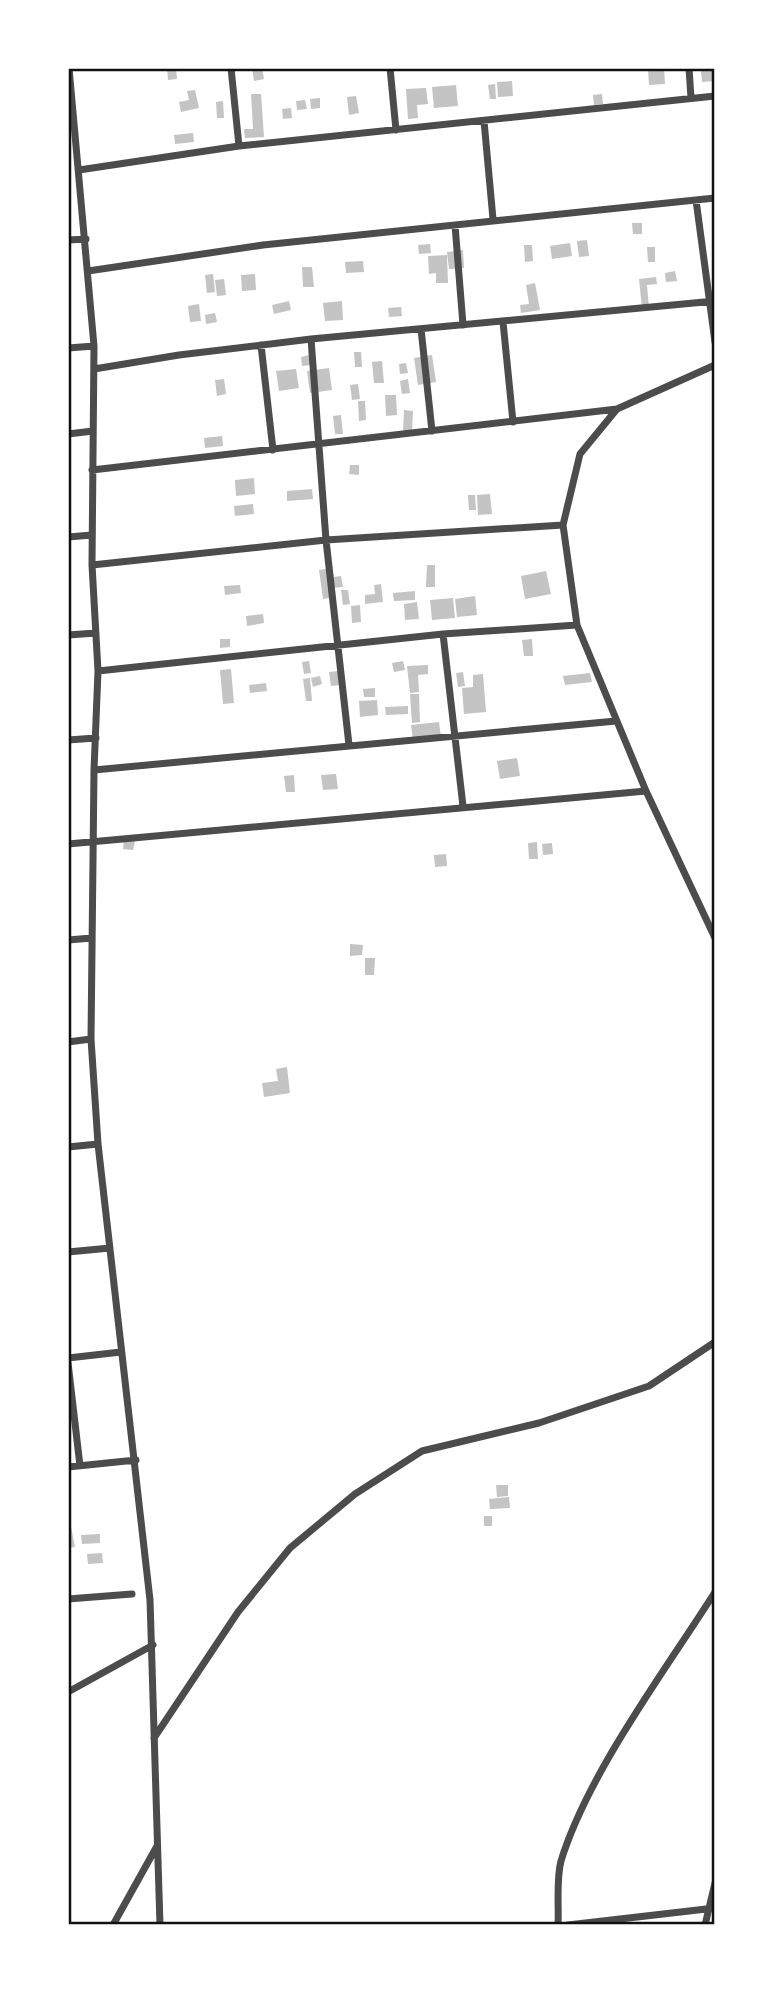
<svg xmlns="http://www.w3.org/2000/svg" width="783" height="1993" font-family="'Archivo Narrow',sans-serif">
<rect width="100%" height="100%" fill="#fff"/>
<path fill="#c4c4c4" d="M 167,68 L 176,68 L 177,79 L 168,80 Z
M 252,68 L 262,68 L 264,79 L 254,81 Z
M 664,68 L 665,84 L 649,85 L 648,69 Z
M 715,69 L 715,81 L 702,82 L 701,70 Z
M 512,81 L 513,96 L 498,97 L 497,82 Z
M 495,84 L 496,99 L 490,99 L 488,85 Z
M 456,85 L 458,106 L 434,108 L 432,87 Z
M 426,88 L 428,104 L 417,105 L 418,118 L 408,119 L 406,89 Z
M 195,90 L 199,108 L 181,112 L 179,102 L 189,100 L 187,91 Z
M 251,94 L 261,94 L 264,137 L 245,138 L 244,129 L 253,129 Z
M 602,94 L 603,104 L 594,105 L 593,95 Z
M 356,96 L 359,113 L 349,115 L 347,97 Z
M 320,98 L 320,108 L 311,109 L 310,99 Z
M 305,100 L 307,109 L 297,110 L 296,101 Z
M 223,101 L 224,118 L 217,118 L 216,102 Z
M 291,108 L 292,118 L 283,119 L 282,109 Z
M 193,133 L 194,142 L 175,144 L 174,135 Z
M 632,223 L 642,223 L 642,234 L 633,234 Z
M 587,240 L 589,256 L 579,257 L 577,241 Z
M 570,243 L 572,256 L 552,259 L 550,246 Z
M 430,244 L 431,253 L 419,254 L 418,245 Z
M 524,245 L 532,245 L 533,261 L 525,262 Z
M 647,247 L 655,247 L 655,262 L 648,262 Z
M 463,250 L 464,268 L 449,269 L 447,252 Z
M 447,255 L 448,283 L 436,283 L 436,273 L 429,274 L 428,256 Z
M 363,261 L 364,272 L 346,273 L 345,262 Z
M 302,267 L 312,267 L 314,287 L 303,287 Z
M 675,271 L 677,281 L 666,282 L 665,273 Z
M 213,274 L 215,292 L 207,293 L 205,275 Z
M 255,274 L 256,290 L 242,291 L 241,275 Z
M 656,277 L 657,284 L 647,285 L 649,308 L 642,308 L 639,279 Z
M 224,279 L 226,295 L 217,296 L 215,280 Z
M 535,283 L 540,310 L 521,313 L 520,305 L 529,304 L 526,285 Z
M 289,301 L 291,310 L 274,314 L 272,305 Z
M 342,301 L 343,320 L 325,321 L 323,303 Z
M 199,304 L 201,321 L 190,322 L 188,306 Z
M 401,307 L 402,316 L 389,317 L 388,308 Z
M 215,313 L 217,322 L 206,324 L 205,315 Z
M 354,352 L 361,352 L 362,367 L 355,367 Z
M 309,355 L 311,365 L 302,366 L 301,357 Z
M 432,355 L 436,382 L 418,385 L 414,358 Z
M 382,361 L 384,383 L 374,383 L 372,362 Z
M 406,363 L 408,373 L 400,374 L 399,364 Z
M 329,368 L 332,390 L 310,393 L 307,371 Z
M 296,369 L 299,388 L 279,391 L 276,371 Z
M 224,379 L 226,394 L 217,396 L 215,380 Z
M 408,379 L 410,393 L 402,394 L 400,381 Z
M 358,384 L 360,399 L 352,400 L 350,385 Z
M 385,395 L 396,395 L 397,415 L 386,416 Z
M 358,401 L 365,401 L 366,420 L 359,421 Z
M 404,410 L 413,411 L 412,432 L 403,432 Z
M 341,415 L 343,434 L 335,434 L 333,416 Z
M 222,436 L 223,446 L 205,448 L 204,438 Z
M 350,465 L 359,465 L 359,475 L 349,474 Z
M 254,478 L 255,494 L 236,496 L 235,480 Z
M 312,489 L 313,499 L 287,501 L 287,491 Z
M 490,494 L 492,514 L 478,515 L 477,495 Z
M 468,495 L 475,495 L 476,510 L 469,510 Z
M 253,504 L 254,514 L 235,516 L 234,506 Z
M 427,565 L 435,565 L 435,587 L 426,587 Z
M 332,568 L 333,577 L 341,576 L 343,587 L 332,588 L 334,597 L 323,599 L 319,570 Z
M 546,571 L 551,594 L 525,599 L 521,576 Z
M 381,584 L 383,602 L 365,604 L 365,595 L 375,594 L 374,585 Z
M 240,585 L 241,593 L 225,595 L 224,586 Z
M 341,590 L 348,590 L 350,604 L 343,605 Z
M 415,591 L 415,600 L 394,601 L 393,593 Z
M 475,596 L 477,615 L 457,617 L 455,599 Z
M 453,598 L 455,618 L 432,620 L 430,600 Z
M 417,602 L 419,619 L 405,620 L 404,604 Z
M 360,605 L 361,622 L 352,623 L 351,606 Z
M 263,614 L 264,623 L 247,626 L 246,616 Z
M 220,639 L 230,639 L 230,647 L 220,648 Z
M 532,639 L 533,656 L 524,656 L 522,640 Z
M 309,661 L 311,673 L 304,674 L 302,662 Z
M 403,661 L 405,670 L 394,672 L 392,663 Z
M 428,665 L 428,674 L 418,675 L 419,692 L 410,693 L 407,666 Z
M 231,669 L 234,703 L 223,704 L 220,670 Z
M 338,671 L 339,685 L 331,686 L 329,672 Z
M 463,672 L 465,686 L 458,687 L 456,673 Z
M 590,673 L 592,682 L 565,685 L 563,676 Z
M 483,674 L 486,712 L 464,714 L 462,688 L 473,687 L 473,675 Z
M 320,676 L 322,684 L 313,687 L 311,678 Z
M 310,678 L 312,701 L 306,701 L 303,679 Z
M 266,683 L 267,691 L 250,693 L 249,685 Z
M 375,688 L 375,697 L 364,697 L 363,689 Z
M 410,694 L 419,694 L 420,722 L 412,723 Z
M 377,700 L 378,715 L 360,717 L 359,701 Z
M 408,706 L 408,714 L 386,715 L 385,707 Z
M 439,722 L 441,737 L 413,740 L 411,725 Z
M 517,758 L 520,776 L 500,779 L 497,761 Z
M 336,774 L 338,789 L 323,790 L 321,775 Z
M 294,775 L 295,792 L 286,792 L 284,776 Z
M 124,839 L 135,841 L 133,850 L 123,849 Z
M 537,842 L 538,859 L 529,859 L 528,843 Z
M 552,843 L 553,854 L 543,855 L 542,844 Z
M 446,854 L 447,866 L 435,867 L 434,855 Z
M 350,944 L 363,945 L 362,955 L 350,956 Z
M 365,958 L 375,958 L 374,975 L 365,975 Z
M 287,1067 L 290,1093 L 264,1097 L 262,1083 L 278,1081 L 276,1069 Z
M 496,1485 L 508,1485 L 508,1496 L 497,1497 Z
M 509,1497 L 510,1508 L 490,1509 L 489,1499 Z
M 68,1511 L 75,1547 L 68,1548 Z
M 484,1516 L 492,1516 L 492,1526 L 484,1526 Z
M 100,1534 L 100,1543 L 82,1544 L 81,1535 Z
M 102,1553 L 103,1563 L 88,1564 L 87,1554 Z"/>
<g fill="none" stroke-linecap="round" stroke-linejoin="round">
<path stroke="#4c4c4c" stroke-width="7" d="M 69,68 L 94,346 L 92,565 L 98,671 L 94,770 L 91,1039 L 98,1144 L 150,1600 L 160,1925
M 231,68 L 239,146
M 390,68 L 396,130
M 689,68 L 691,98
M 484,121 L 493,219
M 79,170 L 239,146 L 715,96
M 696,200 L 715,342
M 455,225 L 463,325
M 68,240 L 86,239
M 88,271 L 263,245 L 715,198
M 503,322 L 513,422
M 421,329 L 432,431
M 311,339 L 326,540 L 349,745
M 261,345 L 273,450
M 68,348 L 94,346
M 715,365 L 617,409 L 580,454 L 563,525 L 577,625 L 646,791 L 715,938
M 94,369 L 179,355 L 311,339 L 715,301
M 68,434 L 93,431
M 92,470 L 617,409
M 68,537 L 92,535
M 92,565 L 326,540 L 563,525
M 443,634 L 463,806
M 68,635 L 96,633
M 98,671 L 443,634 L 577,625
M 68,740 L 96,738
M 94,770 L 616,721
M 68,844 L 646,791
M 68,940 L 92,938
M 68,1042 L 91,1039
M 68,1147 L 98,1144
M 68,1252 L 110,1248
M 68,1358 L 121,1352
M 68,1363 L 80,1466
M 68,1467 L 136,1460
M 68,1599 L 132,1594
M 68,1692 L 153,1645
M 154,1738 L 238,1612 L 290,1548 L 355,1494 L 422,1451 L 539,1423 L 649,1386 L 715,1342
M 113,1925 L 157,1846
M 558,1925 C 559,1905 556,1880 561,1861 C 588,1773 665,1671 715,1592
M 568,1925 L 715,1908
M 705,1925 L 715,1883"/>
</g>
<rect width="783" height="1993" fill="none" stroke="#ffffff" stroke-width="140"/>
<rect x="70" y="70" width="643" height="1853" fill="none" stroke="#111" stroke-width="2.5"/>
</svg>
